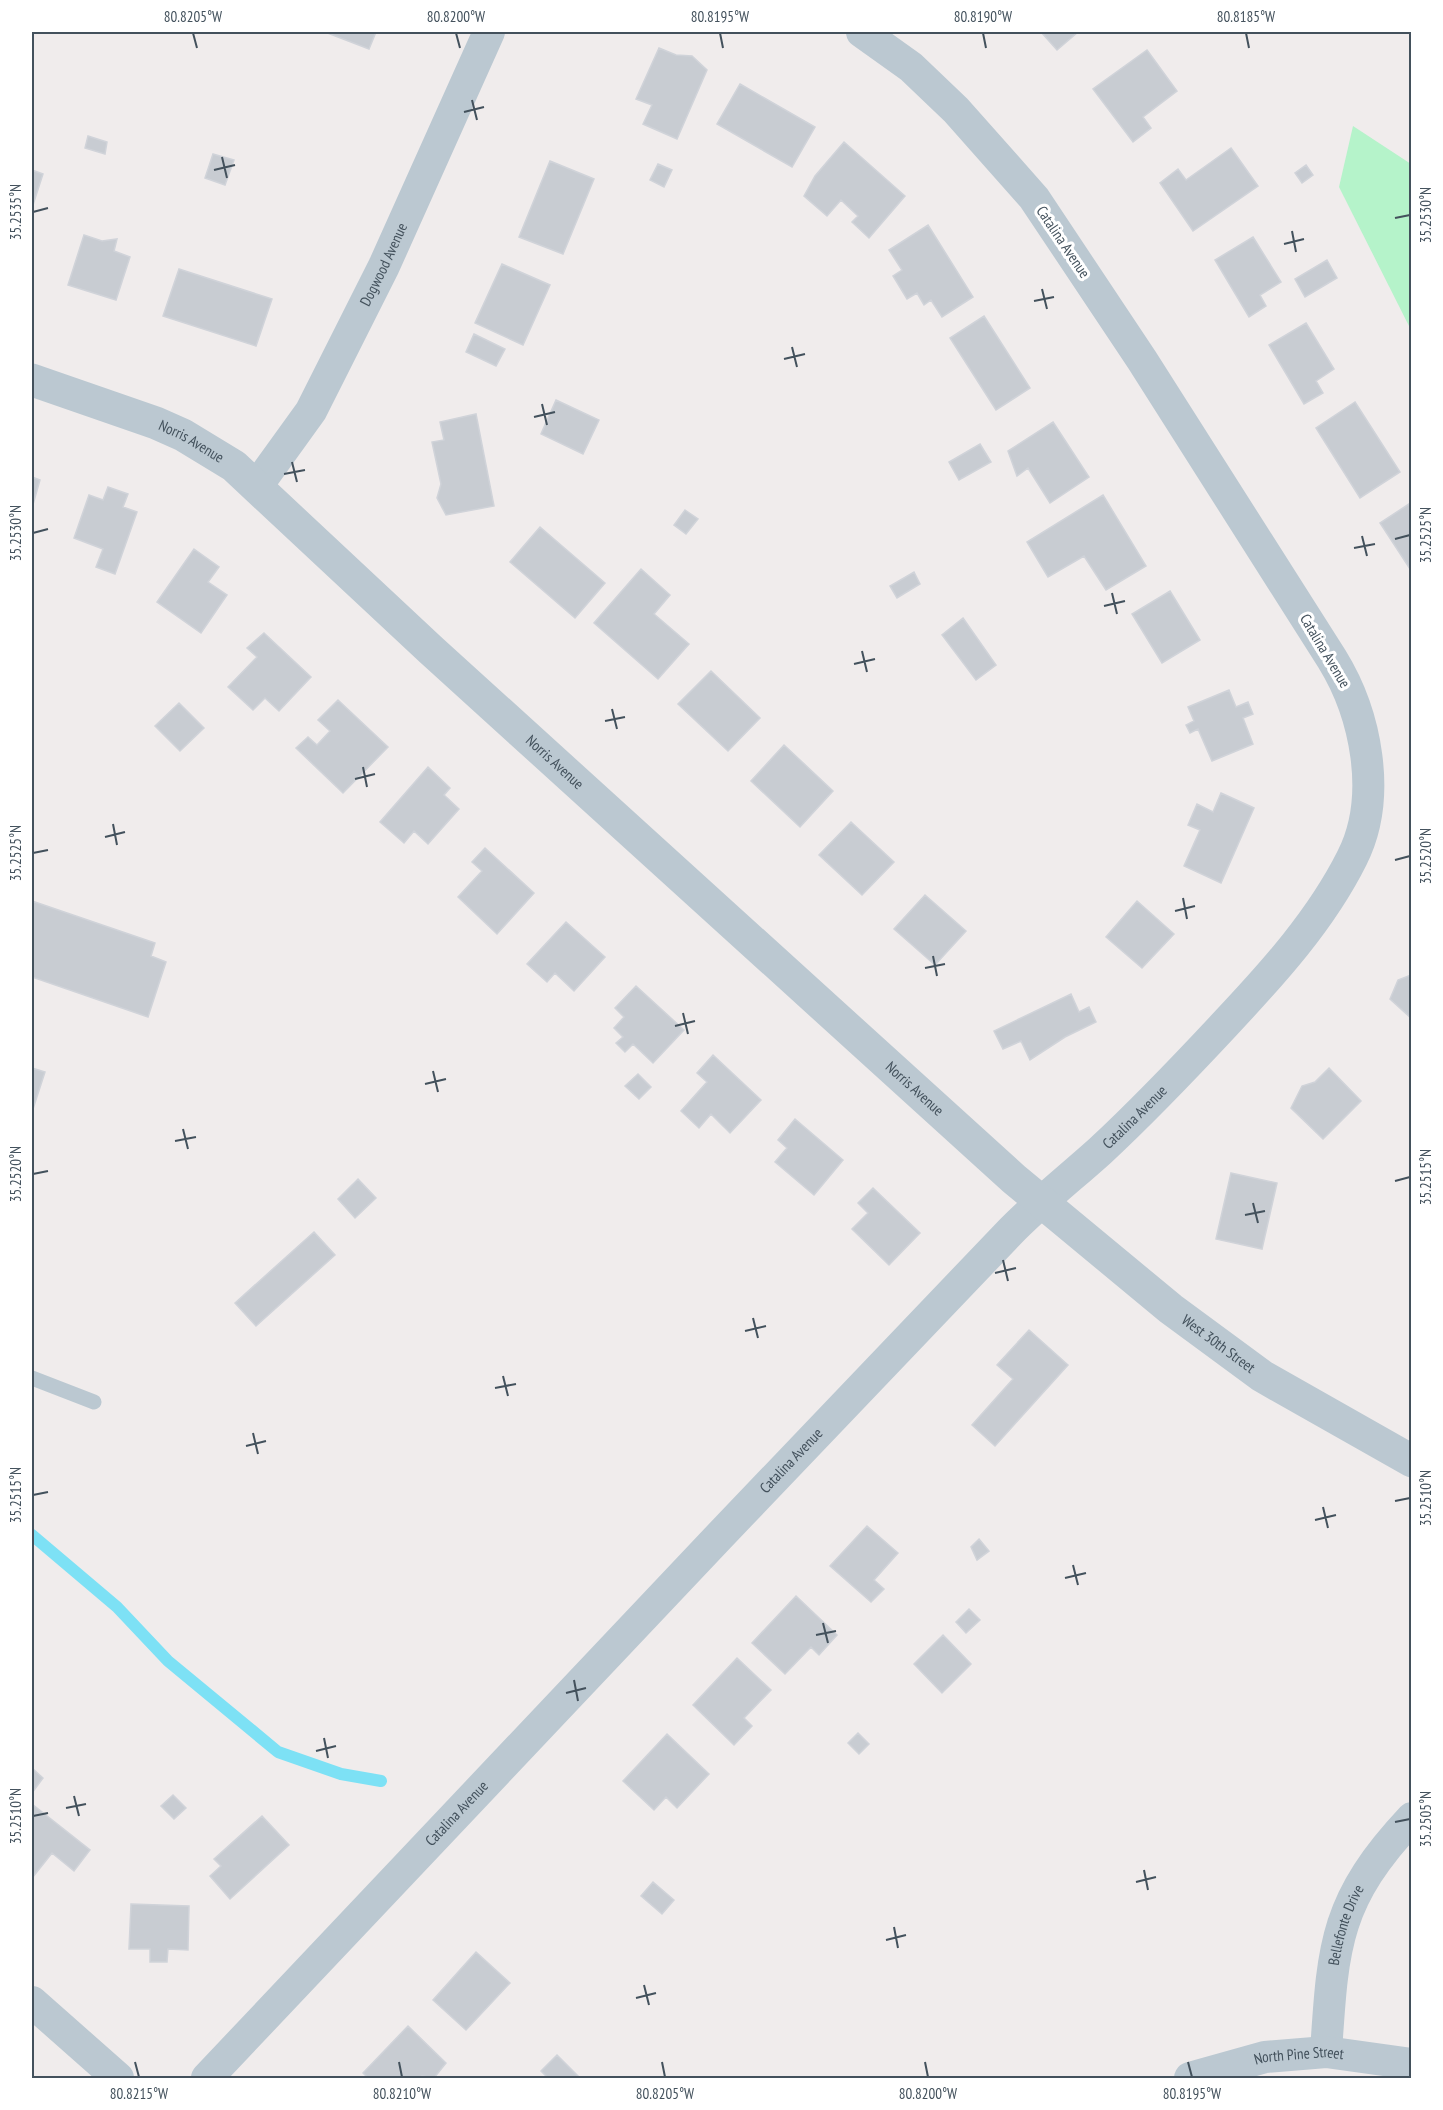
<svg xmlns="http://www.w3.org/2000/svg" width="1443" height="2110" font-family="'PT Sans Narrow',sans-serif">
<rect width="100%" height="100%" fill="#f0ecec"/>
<path fill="#b5f3ca" d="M 1353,126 L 1411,164 L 1411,330 L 1339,187 Z"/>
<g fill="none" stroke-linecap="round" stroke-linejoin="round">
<path stroke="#7de1f5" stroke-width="12" d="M 32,1535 L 117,1607 L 168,1661 L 278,1752 L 341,1774 L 381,1781"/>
</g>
<path fill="#c8ccd2" stroke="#d0d3d9" stroke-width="1.5" d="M 325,32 L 376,32 L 369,49 Z
M 1041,32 L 1078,32 L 1057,50 Z
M 659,48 L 676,55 L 692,56 L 707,70 L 677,139 L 643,124 L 652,105 L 636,99 Z
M 1147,50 L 1177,91 L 1143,117 L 1151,128 L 1133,142 L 1093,89 Z
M 740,84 L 815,127 L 792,167 L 717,124 Z
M 88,136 L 107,142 L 105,154 L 85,148 Z
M 844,142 L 905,196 L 869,238 L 852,222 L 858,216 L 841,200 L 827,216 L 804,196 L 815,176 Z
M 1231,148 L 1258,186 L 1193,231 L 1160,183 L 1178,169 L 1186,180 Z
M 213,154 L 234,160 L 225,185 L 205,178 Z
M 550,161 L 594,179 L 563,254 L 519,237 Z
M 658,164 L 672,170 L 664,187 L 650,180 Z
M 1306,165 L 1313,175 L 1302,183 L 1295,173 Z
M 32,170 L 43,174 L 32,208 Z
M 928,225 L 973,297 L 942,317 L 931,300 L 924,305 L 917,293 L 907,299 L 893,276 L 902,270 L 889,250 Z
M 84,235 L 102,241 L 117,239 L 114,251 L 130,257 L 116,300 L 68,285 Z
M 1253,237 L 1281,282 L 1260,295 L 1266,306 L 1249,317 L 1215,260 Z
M 1327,260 L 1337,278 L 1305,297 L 1295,279 Z
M 502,264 L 550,285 L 523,345 L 475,323 Z
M 179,269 L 272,299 L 256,346 L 163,316 Z
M 984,316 L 1030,388 L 996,410 L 950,338 Z
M 1306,323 L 1334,369 L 1316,381 L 1323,393 L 1304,404 L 1269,345 Z
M 474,334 L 505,349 L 496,366 L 466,352 Z
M 556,400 L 599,420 L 583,454 L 541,434 Z
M 1355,402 L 1400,472 L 1360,498 L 1316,428 Z
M 476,414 L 494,506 L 446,515 L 437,498 L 441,484 L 432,442 L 444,440 L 440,422 Z
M 1053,422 L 1089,477 L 1050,503 L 1028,468 L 1017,476 L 1008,451 Z
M 980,444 L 991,462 L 959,480 L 949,462 Z
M 32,477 L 40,480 L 32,508 Z
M 108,487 L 128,494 L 123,507 L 137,512 L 115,574 L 96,567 L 103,549 L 74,538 L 89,495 L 103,500 Z
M 1103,495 L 1146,566 L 1106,590 L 1084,556 L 1048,577 L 1027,542 Z
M 1412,502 L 1412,572 L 1380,523 Z
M 685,510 L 698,519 L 686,534 L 674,525 Z
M 540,527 L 605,583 L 575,618 L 510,562 Z
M 194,549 L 219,567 L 208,582 L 227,595 L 201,633 L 157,602 Z
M 641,569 L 670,595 L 654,614 L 689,644 L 658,679 L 594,623 Z
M 914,572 L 920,584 L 897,598 L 890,586 Z
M 1170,591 L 1200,640 L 1162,663 L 1132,614 Z
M 963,618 L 996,665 L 976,680 L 942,635 Z
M 264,633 L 311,677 L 279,711 L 265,698 L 253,710 L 228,687 L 257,657 L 247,648 Z
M 711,671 L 760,718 L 728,751 L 678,704 Z
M 1229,690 L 1236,707 L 1248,702 L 1253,714 L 1243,718 L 1253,744 L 1212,761 L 1198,729 L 1190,733 L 1186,725 L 1194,721 L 1188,707 Z
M 338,700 L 388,747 L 343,793 L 296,748 L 308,737 L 317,745 L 330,731 L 318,720 Z
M 179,703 L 204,728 L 180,751 L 155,726 Z
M 784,745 L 833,791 L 800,827 L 751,781 Z
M 428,767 L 450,788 L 444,795 L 459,809 L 428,844 L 414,831 L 404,843 L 380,822 Z
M 1221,793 L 1254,808 L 1221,883 L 1184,866 L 1200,830 L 1188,825 L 1197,804 L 1213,812 Z
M 851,822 L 894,862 L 862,895 L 819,855 Z
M 485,848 L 534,893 L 497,934 L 458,897 L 482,871 L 472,862 Z
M 925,895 L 966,931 L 935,965 L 894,929 Z
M 32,901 L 155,943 L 151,956 L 166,962 L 148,1017 L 32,977 Z
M 1137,901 L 1174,934 L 1142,968 L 1106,937 Z
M 566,922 L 605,957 L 574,991 L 555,973 L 547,982 L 527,964 Z
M 1411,975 L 1412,975 L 1412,1019 L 1390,999 L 1398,980 Z
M 636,986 L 684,1030 L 653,1063 L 633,1044 L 625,1052 L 616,1043 L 623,1037 L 614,1028 L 624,1017 L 615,1008 Z
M 1071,994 L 1079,1012 L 1089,1007 L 1096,1022 L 1065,1037 L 1030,1060 L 1021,1041 L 1003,1049 L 994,1031 Z
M 713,1055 L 761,1100 L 730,1133 L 711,1114 L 699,1128 L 681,1111 L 707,1082 L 697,1073 Z
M 32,1068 L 45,1072 L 32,1112 Z
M 1329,1068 L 1361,1101 L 1323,1139 L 1291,1108 L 1302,1086 L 1315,1082 Z
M 638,1074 L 651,1087 L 639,1099 L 625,1086 Z
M 795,1119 L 843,1160 L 814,1195 L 775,1162 L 787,1148 L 778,1140 Z
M 1231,1173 L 1277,1183 L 1262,1249 L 1216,1239 Z
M 358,1179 L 376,1198 L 355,1218 L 338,1199 Z
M 873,1188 L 920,1233 L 889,1265 L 852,1229 L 868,1213 L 858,1203 Z
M 314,1232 L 335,1255 L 256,1326 L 235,1303 Z
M 1029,1330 L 1068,1365 L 995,1446 L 972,1425 L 1013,1379 L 997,1365 Z
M 867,1526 L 898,1553 L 874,1580 L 884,1589 L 871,1602 L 830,1566 Z
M 979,1539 L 989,1551 L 977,1560 L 971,1547 Z
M 796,1596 L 837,1635 L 819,1655 L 811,1647 L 785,1674 L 752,1643 Z
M 969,1609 L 980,1620 L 966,1633 L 956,1622 Z
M 943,1635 L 971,1664 L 942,1693 L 914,1664 Z
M 737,1658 L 771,1690 L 744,1718 L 752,1726 L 734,1745 L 693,1705 Z
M 858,1733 L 869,1744 L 859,1754 L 848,1743 Z
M 667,1734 L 709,1774 L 677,1808 L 666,1797 L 654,1810 L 623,1781 Z
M 32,1768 L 43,1778 L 32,1793 Z
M 173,1795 L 186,1808 L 174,1819 L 161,1806 Z
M 32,1804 L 90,1850 L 74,1871 L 52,1853 L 32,1878 Z
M 262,1816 L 289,1845 L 230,1899 L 210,1876 L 221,1866 L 214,1859 Z
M 653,1882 L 674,1900 L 662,1914 L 641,1896 Z
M 131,1904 L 189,1906 L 188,1950 L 168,1949 L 167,1962 L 150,1962 L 150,1949 L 129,1949 Z
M 476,1952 L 510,1983 L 466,2030 L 433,2000 Z
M 408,2026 L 446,2063 L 434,2078 L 422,2076 L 420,2078 L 368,2078 L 363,2073 Z
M 557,2055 L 580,2078 L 548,2078 L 541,2071 Z"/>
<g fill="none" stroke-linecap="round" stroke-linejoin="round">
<path stroke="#bbc8d1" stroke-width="15" d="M 32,1378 L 94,1402"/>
<g stroke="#bbc8d1" stroke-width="32">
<path id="s1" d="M 257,486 L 311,411 L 384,266 L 489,32"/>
<path d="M 32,2002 L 118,2078"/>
<path id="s2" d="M 1326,2052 C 1333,1944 1335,1900 1412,1818"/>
<path id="s3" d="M 207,2078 C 473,1796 740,1513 1009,1233 C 1037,1204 1070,1178 1100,1151 C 1144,1110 1185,1067 1226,1023 C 1273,973 1321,920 1352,858 C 1383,797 1366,714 1332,659 L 1142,360 L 1034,198 L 956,110 L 911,67 L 862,32"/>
<path id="s4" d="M 1190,2078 L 1265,2057 L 1326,2052 L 1412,2064"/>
</g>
<path stroke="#bbc8d1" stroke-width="33" id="s5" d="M 32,380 L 156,423 L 183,435 L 234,466 L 431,650 L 1014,1179 L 1171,1309 L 1262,1376 L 1412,1461"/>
</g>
<path fill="none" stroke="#43515c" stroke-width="2" d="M 193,33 L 197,48M 456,33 L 460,48M 720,33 L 723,48M 983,33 L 986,48M 1246,33 L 1249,48M 472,100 L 477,120M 464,112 L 484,107M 222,157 L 227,178M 214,170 L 235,165M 33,212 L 48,208M 1395,218 L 1410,215M 1292,231 L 1296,252M 1284,244 L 1304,239M 1042,289 L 1047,309M 1034,301 L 1054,297M 792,347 L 797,367M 784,359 L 805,354M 542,404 L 547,425M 534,417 L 555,412M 292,462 L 297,482M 284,474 L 305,470M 33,533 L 48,529M 1362,536 L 1367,556M 1395,539 L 1410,535M 1354,548 L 1375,544M 1112,593 L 1117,614M 1104,606 L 1125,601M 862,651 L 867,672M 854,664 L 875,659M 612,709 L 617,729M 605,721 L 625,717M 363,767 L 367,787M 355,779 L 375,774M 113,824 L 117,845M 105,837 L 125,832M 33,853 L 48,850M 1395,860 L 1410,856M 1183,898 L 1187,919M 1175,911 L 1195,906M 933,956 L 937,976M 925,968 L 945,964M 683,1013 L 688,1034M 675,1026 L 695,1021M 433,1071 L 438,1092M 425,1084 L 446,1079M 183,1129 L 188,1149M 175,1141 L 196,1137M 33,1174 L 48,1171M 1395,1181 L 1410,1177M 1253,1203 L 1258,1223M 1245,1215 L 1265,1211M 1003,1260 L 1008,1281M 995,1273 L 1016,1268M 753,1318 L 758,1338M 745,1331 L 766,1326M 503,1376 L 508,1396M 495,1388 L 516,1384M 253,1433 L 258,1454M 246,1446 L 266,1441M 33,1495 L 48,1492M 1395,1501 L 1410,1498M 1323,1507 L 1328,1528M 1315,1520 L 1336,1515M 1073,1565 L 1078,1585M 1065,1578 L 1086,1573M 823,1623 L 828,1643M 816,1635 L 836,1631M 574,1680 L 578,1701M 566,1693 L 586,1688M 324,1738 L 328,1758M 316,1751 L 336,1746M 74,1796 L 79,1816M 66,1808 L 86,1804M 33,1816 L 48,1813M 1395,1822 L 1410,1819M 1144,1870 L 1148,1890M 1136,1882 L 1156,1877M 894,1927 L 898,1948M 886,1940 L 906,1935M 644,1985 L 649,2005M 636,1998 L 656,1993M 135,2062 L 139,2077M 399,2062 L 402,2077M 662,2062 L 665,2077M 925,2062 L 928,2077M 1188,2062 L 1192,2077"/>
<g text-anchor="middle" stroke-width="6" stroke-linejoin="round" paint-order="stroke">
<g font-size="15" fill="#43515c" stroke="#fff">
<text transform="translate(1063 242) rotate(56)" y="5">Catalina Avenue</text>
<text dy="5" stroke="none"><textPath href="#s1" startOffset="256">Dogwood Avenue</textPath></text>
<text dy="5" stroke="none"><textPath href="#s5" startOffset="171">Norris Avenue</textPath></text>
<text transform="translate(1325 651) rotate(59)" y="5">Catalina Avenue</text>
<text dy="5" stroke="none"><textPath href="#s5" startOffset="657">Norris Avenue</textPath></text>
<text dy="5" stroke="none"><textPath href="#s5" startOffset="1143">Norris Avenue</textPath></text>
<text dy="5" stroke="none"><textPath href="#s3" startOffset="1336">Catalina Avenue</textPath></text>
<text dy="5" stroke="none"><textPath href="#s5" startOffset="1540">West 30th Street</textPath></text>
<text dy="5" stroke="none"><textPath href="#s3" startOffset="850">Catalina Avenue</textPath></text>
<text dy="5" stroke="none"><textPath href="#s3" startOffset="364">Catalina Avenue</textPath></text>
<text dy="5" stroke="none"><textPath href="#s2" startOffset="129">Bellefonte Drive</textPath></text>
<text dy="5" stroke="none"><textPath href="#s4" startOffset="112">North Pine Street</textPath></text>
</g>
</g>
<rect width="1443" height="2110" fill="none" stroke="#ffffff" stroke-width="66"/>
<rect x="33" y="33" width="1377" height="2044" fill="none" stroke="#43515c" stroke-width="2"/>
<g font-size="15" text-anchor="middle" fill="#43515c">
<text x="193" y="22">80.8205°W</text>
<text x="456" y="22">80.8200°W</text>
<text x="720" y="22">80.8195°W</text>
<text x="983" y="22">80.8190°W</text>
<text x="1246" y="22">80.8185°W</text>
<text transform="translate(16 212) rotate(-90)" y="5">35.2535°N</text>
<text transform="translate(1426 215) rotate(-90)" y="5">35.2530°N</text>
<text transform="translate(16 533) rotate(-90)" y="5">35.2530°N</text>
<text transform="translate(1426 535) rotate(-90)" y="5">35.2525°N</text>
<text transform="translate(16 853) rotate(-90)" y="5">35.2525°N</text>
<text transform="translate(1426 856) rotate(-90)" y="5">35.2520°N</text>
<text transform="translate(16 1174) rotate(-90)" y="5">35.2520°N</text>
<text transform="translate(1426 1177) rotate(-90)" y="5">35.2515°N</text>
<text transform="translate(16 1495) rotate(-90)" y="5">35.2515°N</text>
<text transform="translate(1426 1498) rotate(-90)" y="5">35.2510°N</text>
<text transform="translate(16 1816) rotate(-90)" y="5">35.2510°N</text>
<text transform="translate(1426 1819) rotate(-90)" y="5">35.2505°N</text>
<text x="139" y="2099">80.8215°W</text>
<text x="402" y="2099">80.8210°W</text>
<text x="665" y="2099">80.8205°W</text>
<text x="928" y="2099">80.8200°W</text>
<text x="1192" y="2099">80.8195°W</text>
</g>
</svg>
